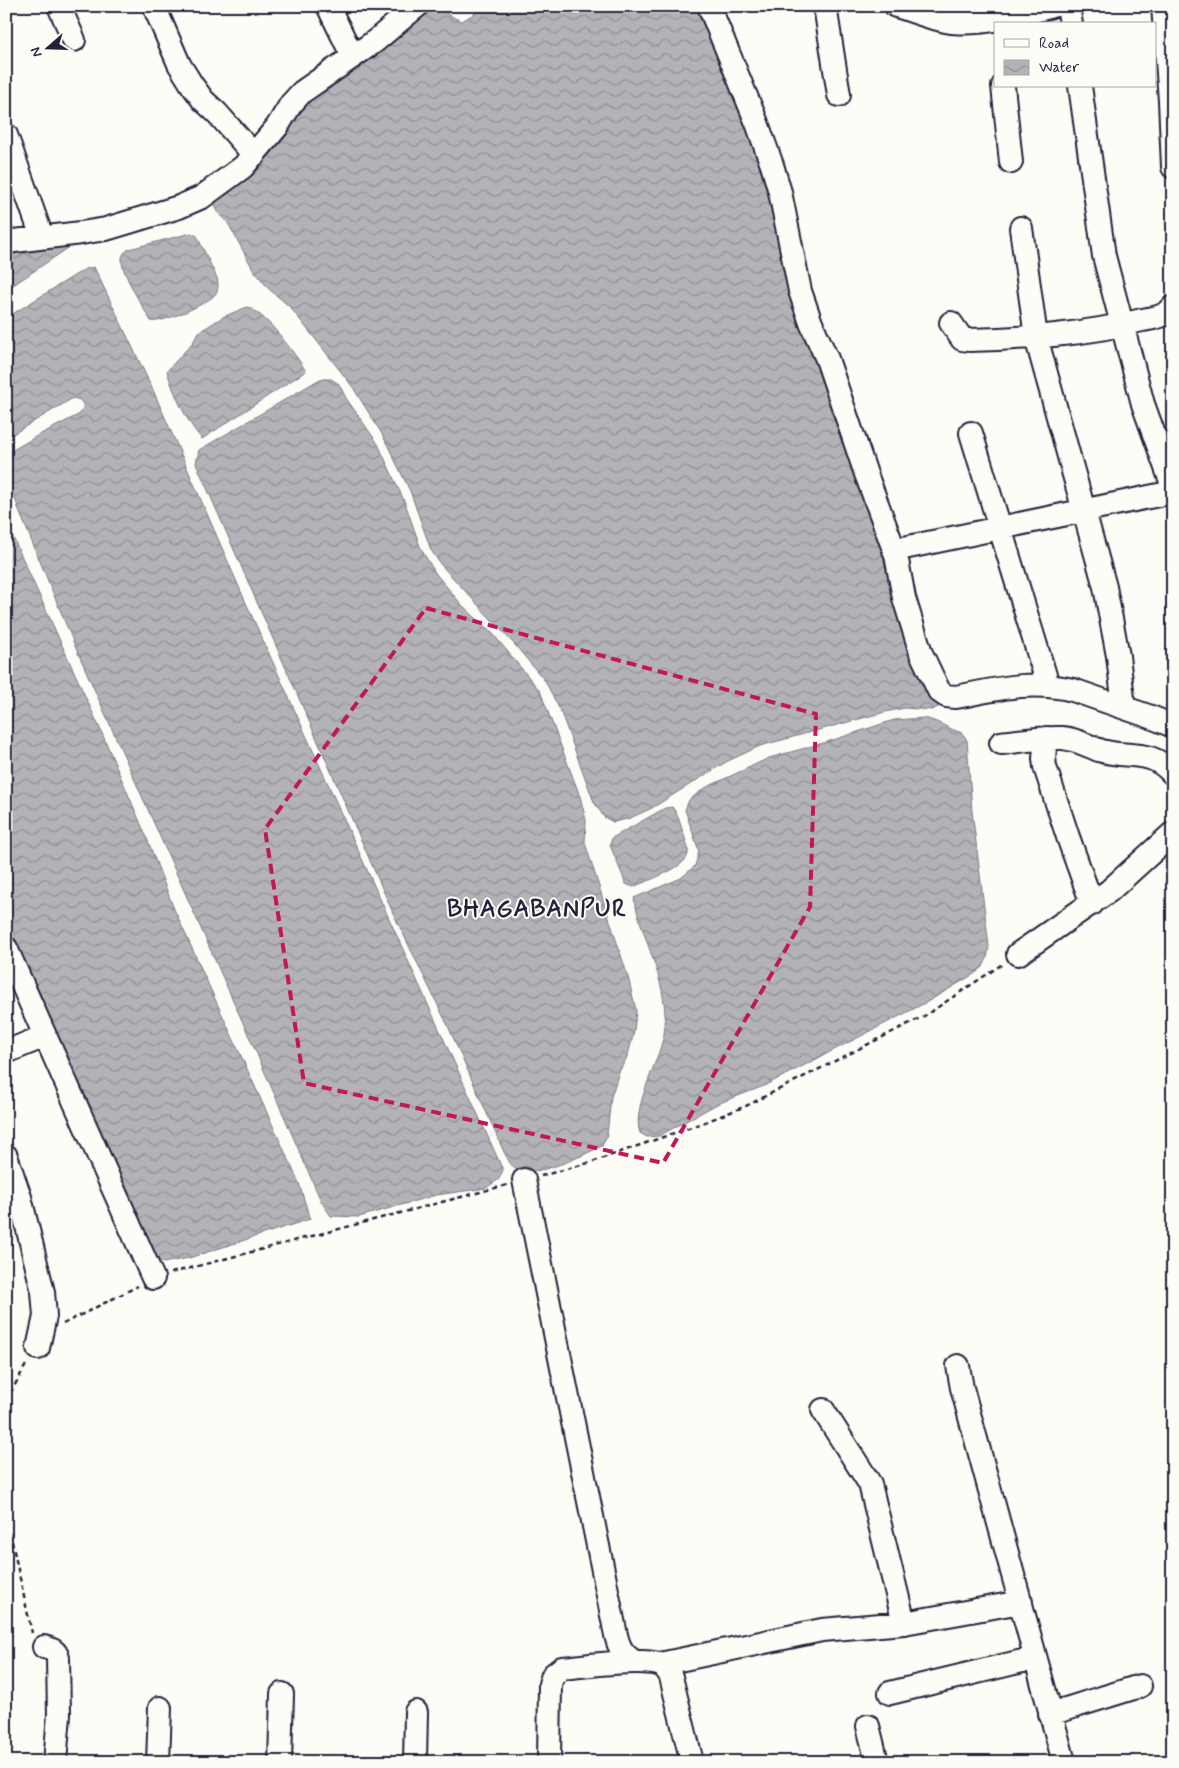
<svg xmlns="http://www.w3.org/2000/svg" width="1179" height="1768" font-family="Mynerve,sans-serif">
<defs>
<pattern id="water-waves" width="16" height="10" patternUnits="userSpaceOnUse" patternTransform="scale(1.25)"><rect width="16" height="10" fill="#b2b2b7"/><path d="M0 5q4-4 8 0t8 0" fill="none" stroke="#909096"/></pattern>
</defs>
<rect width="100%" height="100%" fill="#fdfcf7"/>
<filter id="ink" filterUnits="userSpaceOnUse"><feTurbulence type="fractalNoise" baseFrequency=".02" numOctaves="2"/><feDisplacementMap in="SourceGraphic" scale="10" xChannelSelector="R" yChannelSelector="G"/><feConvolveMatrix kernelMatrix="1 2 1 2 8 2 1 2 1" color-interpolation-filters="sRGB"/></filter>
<g filter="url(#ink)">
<path fill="url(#water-waves)" stroke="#787885" d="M 433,6 C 445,9 451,18 462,21 L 487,6 L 702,6 L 744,108 L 938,707 L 932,710 L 905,708 L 885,712 L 760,746 L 726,762 L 652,808 L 628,819 L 613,822 L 604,817 L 594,802 L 560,710 L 545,681 L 515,645 L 441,565 L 431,550 L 410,491 L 382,434 L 352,386 L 320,345 L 290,307 L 269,289 L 253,269 L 228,223 L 218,213 L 215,205 L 217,195 L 297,114 L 326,92 L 344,76 L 421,13 Z
M 191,233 L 197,236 L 217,278 C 218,283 219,288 216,293 C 211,303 161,324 151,321 C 144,309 120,271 122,259 C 122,254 125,252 129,249 Z
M 74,244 L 6,290 L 6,248 Z
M 94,267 L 153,390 L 246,603 L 503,1170 L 499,1179 L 486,1188 L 436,1195 L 359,1217 L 331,1216 L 321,1201 L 256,1052 L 75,646 L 20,513 L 6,472 L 6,454 L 37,436 L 80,414 L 84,406 L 80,400 L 73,398 L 13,434 L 6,436 L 6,318 L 85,269 Z
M 247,307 C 267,314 294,353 306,371 L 202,439 C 187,423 173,392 167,371 L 193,342 L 199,332 L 223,317 Z
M 320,379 L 331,379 L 339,384 L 346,398 L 378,444 L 405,503 L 421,549 L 436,574 L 461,604 L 493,634 L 540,691 L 580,796 L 586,820 L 585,843 L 628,977 L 636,1010 L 634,1032 L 628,1055 L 619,1072 L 611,1097 L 607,1135 L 602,1146 C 583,1155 535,1180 515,1168 C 510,1165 507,1157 504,1152 L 448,1026 L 393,913 L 196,463 L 199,450 Z
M 6,522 L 101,731 L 146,836 L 174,909 L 299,1183 L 310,1219 L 189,1258 L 163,1263 L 154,1257 L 35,1006 L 6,937 Z
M 924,718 C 938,721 949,729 962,733 L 967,740 L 972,811 L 989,946 L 987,958 L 983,967 L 974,974 L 927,1002 L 764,1086 L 717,1104 L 659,1136 L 647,1137 L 640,1133 C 631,1108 659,1062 664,1034 C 671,987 643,943 634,898 L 681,878 L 695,866 L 699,851 L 685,810 L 689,800 L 705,788 L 769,758 L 827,742 L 894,720 Z
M 672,807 C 678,814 680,823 683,832 C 685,839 689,846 688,854 C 686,868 646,881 633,887 L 626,884 L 610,845 L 612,838 L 665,808 Z"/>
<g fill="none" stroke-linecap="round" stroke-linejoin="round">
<defs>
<path id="minor" d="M 59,6 L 74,40
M 154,6 L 179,64 L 192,85 L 203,100 L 217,113 L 254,155
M 328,6 L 353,57
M 709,6 L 757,123 L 772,165 L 780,192 L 800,291 L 811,323 L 827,359 L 866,474 L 896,555 L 904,598 L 921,653 L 939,691 L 946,696 L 956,697 C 998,689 1029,680 1073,690 L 1151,717 L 1173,726
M 825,6 L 839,95
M 896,6 C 914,11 934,20 952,22 C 986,25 1020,15 1052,6
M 1068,6 L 1071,24
M 1163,6 L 1170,101 L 1173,167
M 1003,86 L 1011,162
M 1080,86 L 1104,256 L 1143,404 L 1173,487
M 6,135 L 42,237
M 1021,228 L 1036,337 L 1105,587 L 1118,656 L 1124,707
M 6,242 L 81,233 L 106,229 L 179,207 L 202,197 L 243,167 L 277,127 L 291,104 L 302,92 L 374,42 L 417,6
M 951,323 L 962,339 L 969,340 C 1027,338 1085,335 1142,320 C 1153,318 1166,317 1173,307
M 971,433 L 1048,685
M 894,550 L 1173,492
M 1046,738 L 1044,758 L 1045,767 L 1068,837 L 1092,904
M 1001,743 C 1021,741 1042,737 1062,738 C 1077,739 1089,747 1102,751 C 1131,759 1150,748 1173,774
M 6,948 L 153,1278
M 1018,954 L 1109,891 L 1173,833
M 6,1052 L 45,1036
M 6,1156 L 20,1197 L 43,1292 L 45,1316 L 38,1348
M 524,1180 L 616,1635 C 619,1648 623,1655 635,1662
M 958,1366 L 962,1388 L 1064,1762
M 823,1410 L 870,1484 L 904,1623
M 44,1647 C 51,1649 56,1650 58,1658 L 59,1715 L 55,1762
M 660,1664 L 822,1630 L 904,1623 L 1021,1602
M 890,1693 L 1035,1658
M 1050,1714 L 1140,1686
M 868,1726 L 877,1762
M 158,1762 L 160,1708
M 280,1762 L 282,1694
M 415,1762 L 416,1712
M 549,1762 L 550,1684 L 553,1675 L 562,1668 C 585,1666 638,1658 658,1664 C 665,1665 668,1672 671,1677 L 692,1762"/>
</defs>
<use href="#minor" stroke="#22223b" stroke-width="26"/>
<path stroke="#22223b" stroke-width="2.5" stroke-dasharray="5 4" stroke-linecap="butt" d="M 541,1176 L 592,1162 L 700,1124 L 746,1106 L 926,1015 L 1004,963
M 171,1273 L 507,1185
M 63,1324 L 138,1286
M 6,1401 L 27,1363
M 6,1515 L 32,1633"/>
<use href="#minor" stroke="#fdfcf7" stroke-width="22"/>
</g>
</g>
<path fill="none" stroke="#c2185b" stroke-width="4" stroke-dasharray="10 6" stroke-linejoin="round" d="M 426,608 L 816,714 L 810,907 L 663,1163 L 304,1083 L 265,829 Z"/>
<g text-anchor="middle" stroke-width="4" stroke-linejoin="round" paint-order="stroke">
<g font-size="24" font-weight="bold" letter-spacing="1" fill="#22223b" stroke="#fdfcf7">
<text x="537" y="916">BHAGABANPUR</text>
</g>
</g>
<rect width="1179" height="1768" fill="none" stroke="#fdfcf7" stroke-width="25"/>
<rect x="12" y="12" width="1154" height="1743" fill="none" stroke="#22223b" stroke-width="2" filter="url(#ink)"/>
<rect x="994" y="22" width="162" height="65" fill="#fdfcf7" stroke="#a5a5ac"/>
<rect x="1004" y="39" width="25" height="8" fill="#fdfcf7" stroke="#a5a5ac"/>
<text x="1039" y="48" font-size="15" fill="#22223b">Road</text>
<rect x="1004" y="60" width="25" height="15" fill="url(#water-waves)" stroke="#a5a5ac"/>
<text x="1039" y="72" font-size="15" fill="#22223b">Water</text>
<g transform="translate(48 48) rotate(250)" stroke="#fdfcf7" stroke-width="4" paint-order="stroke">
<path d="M0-4L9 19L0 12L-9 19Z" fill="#22223b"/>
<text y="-8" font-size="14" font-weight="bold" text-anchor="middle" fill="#22223b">N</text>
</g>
</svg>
